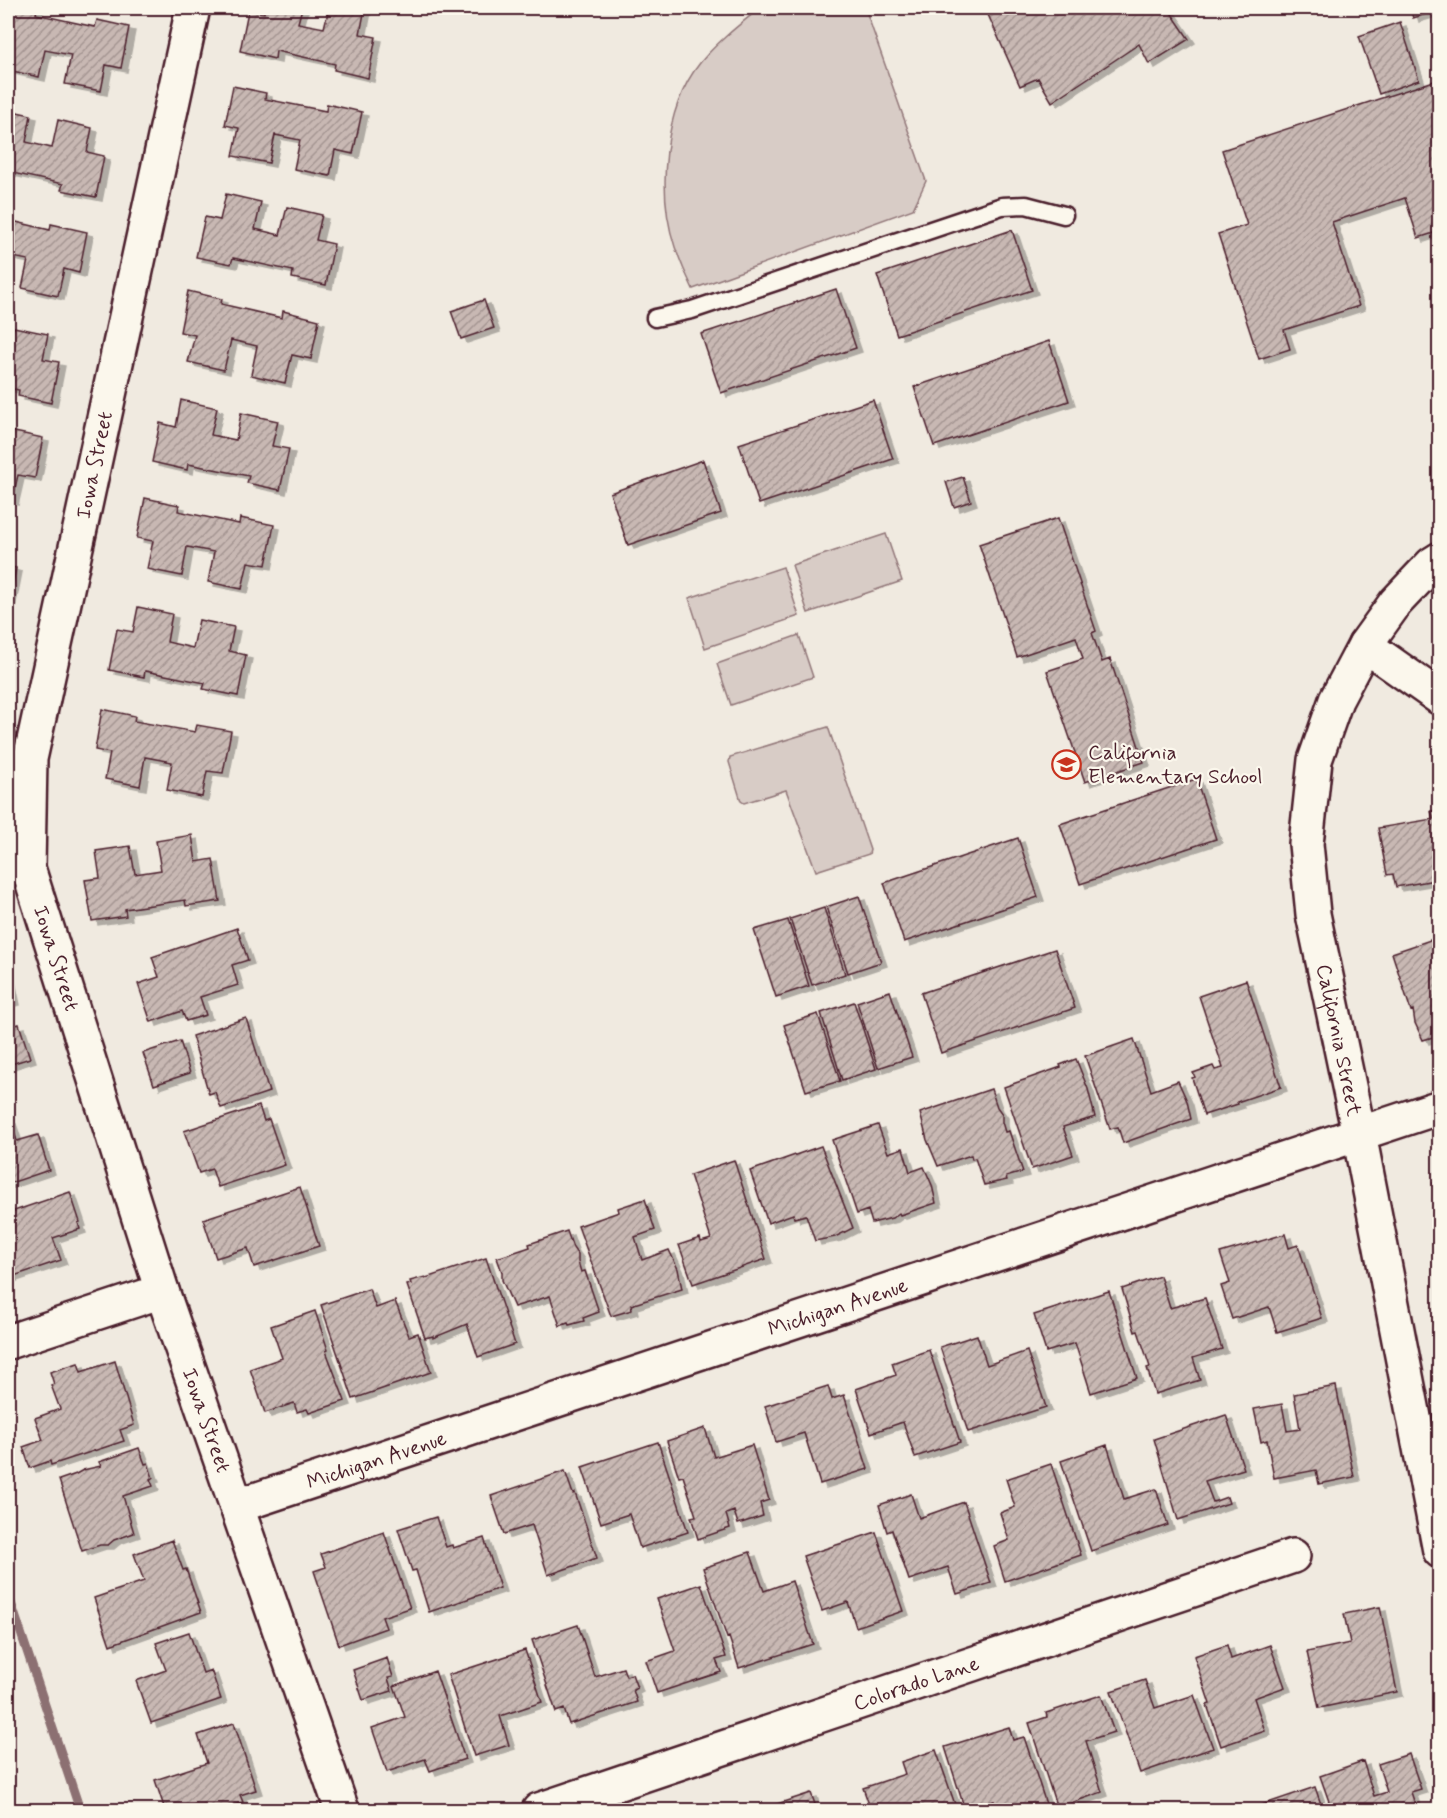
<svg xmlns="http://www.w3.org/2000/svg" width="1447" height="1818" font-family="Mynerve,sans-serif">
<defs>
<pattern id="building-hatch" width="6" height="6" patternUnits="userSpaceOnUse" patternTransform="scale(1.5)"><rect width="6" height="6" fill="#c8b8b3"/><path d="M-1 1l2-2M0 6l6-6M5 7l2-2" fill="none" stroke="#a49592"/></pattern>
<filter id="shadow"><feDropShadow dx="6" dy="4" stdDeviation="0" flood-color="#0004"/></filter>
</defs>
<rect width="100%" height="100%" fill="#f0eae0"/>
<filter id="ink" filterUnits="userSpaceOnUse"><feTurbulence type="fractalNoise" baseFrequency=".0167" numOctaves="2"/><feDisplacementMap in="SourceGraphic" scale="12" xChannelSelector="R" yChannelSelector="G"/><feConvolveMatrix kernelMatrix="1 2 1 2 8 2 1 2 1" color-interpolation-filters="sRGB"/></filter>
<g filter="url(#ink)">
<path fill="#d8ccc6" stroke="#917678" stroke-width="1.5" d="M 760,8 L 865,8 L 926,181 L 913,209 L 693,289 C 686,275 680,261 675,247 C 657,193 663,109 700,63 C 717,42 739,25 760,8 Z
M 886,534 L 902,581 L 808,613 L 792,565 Z
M 783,567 L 799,616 L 705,648 L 689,598 Z
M 799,635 L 813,677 L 731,705 L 717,664 Z
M 828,727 L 870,850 L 869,854 L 816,871 L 786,790 L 744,803 L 741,801 L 729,762 L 730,757 Z"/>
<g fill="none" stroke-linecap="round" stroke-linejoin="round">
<path stroke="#8c6f72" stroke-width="9" d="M 8,1594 L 80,1810"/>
</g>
<path fill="url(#building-hatch)" stroke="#4a1f2b" stroke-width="1.5" filter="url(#shadow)" d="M 8,8 L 37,8 L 36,14 L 95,27 L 97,20 L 129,27 L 121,68 L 106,65 L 101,91 L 65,84 L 71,55 L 45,50 L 39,77 L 8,70 L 10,44 L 8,43 Z
M 265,8 L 302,8 L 298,23 L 324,28 L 329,8 L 365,8 L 360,34 L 376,37 L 368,78 L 334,70 L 335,64 L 276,51 L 275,59 L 240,51 L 248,11 L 264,13 Z
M 985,8 L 1168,8 L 1189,39 L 1149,64 L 1139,44 L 1052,102 L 1038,78 L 1020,86 Z
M 1410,8 L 1440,8 L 1440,10 L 1413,18 Z
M 1400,22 L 1419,80 L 1379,94 L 1359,36 Z
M 1437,80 L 1440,88 L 1440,231 L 1418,238 L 1405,198 L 1332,222 L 1359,306 L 1284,330 L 1290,349 L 1259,359 L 1218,234 L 1247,225 L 1222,150 Z
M 233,86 L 266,93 L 265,99 L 326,111 L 327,104 L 362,112 L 353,154 L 335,150 L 330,176 L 294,169 L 300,140 L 275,135 L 269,163 L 233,156 L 239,128 L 225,125 Z
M 8,110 L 31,115 L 26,142 L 52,148 L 58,120 L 92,128 L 87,152 L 104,156 L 96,197 L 61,190 L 63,184 L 8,172 Z
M 226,194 L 261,202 L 255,229 L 280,235 L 287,207 L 322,215 L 316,240 L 334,244 L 326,285 L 292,278 L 293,271 L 233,258 L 231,264 L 196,257 L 205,217 L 220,220 Z
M 8,220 L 50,230 L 51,224 L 87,232 L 79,273 L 64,269 L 58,296 L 22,288 L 28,260 L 8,256 Z
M 1012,230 L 1032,290 L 897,335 L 877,275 Z
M 836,289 L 856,348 L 721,393 L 701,334 Z
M 188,291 L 222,299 L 221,304 L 282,318 L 283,311 L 319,320 L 311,359 L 292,355 L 285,383 L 251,375 L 257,346 L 231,340 L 224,370 L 188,362 L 195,335 L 180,332 Z
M 484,300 L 494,328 L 461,339 L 451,311 Z
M 14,327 L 48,334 L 43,359 L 59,362 L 51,403 L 18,396 L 19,390 L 8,388 L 8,354 Z
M 1049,341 L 1069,401 L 934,446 L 914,387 Z
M 181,400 L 217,408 L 211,435 L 236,440 L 241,413 L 278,421 L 272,446 L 289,449 L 280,490 L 247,483 L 249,476 L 188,464 L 187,470 L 152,462 L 160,423 L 176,427 Z
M 873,400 L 893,459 L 759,504 L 739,444 Z
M 10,431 L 43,438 L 35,478 L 18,475 L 12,501 L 8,500 L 8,436 Z
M 703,460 L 721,513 L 628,545 L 610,493 Z
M 963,477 L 971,501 L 954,507 L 946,482 Z
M 145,498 L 179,505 L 178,511 L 239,524 L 240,518 L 274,525 L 266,565 L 248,562 L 242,589 L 208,582 L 214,552 L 187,547 L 182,576 L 147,569 L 153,541 L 137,538 Z
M 1058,518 L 1096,631 L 1092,633 L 1102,662 L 1110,659 L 1144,762 L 1085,782 L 1047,671 L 1083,659 L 1076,637 L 1017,657 L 979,544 Z
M 8,566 L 16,568 L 8,609 Z
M 138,607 L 172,614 L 167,642 L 193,648 L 199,620 L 234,627 L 229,651 L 246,655 L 238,696 L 203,689 L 205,683 L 145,671 L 144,677 L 109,670 L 117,629 L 133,632 Z
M 102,709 L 135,716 L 134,721 L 195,732 L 197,725 L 231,731 L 223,773 L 207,771 L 202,797 L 167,790 L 172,762 L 145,757 L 140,786 L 105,779 L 110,753 L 95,750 Z
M 1196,779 L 1216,839 L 1080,884 L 1060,824 Z
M 1440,810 L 1440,879 L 1396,887 L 1393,874 L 1387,875 L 1378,828 L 1433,819 L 1431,811 Z
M 192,835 L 196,862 L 213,859 L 220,901 L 186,906 L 185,900 L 125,909 L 126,916 L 92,921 L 85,880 L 100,878 L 96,851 L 130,846 L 135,874 L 161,870 L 156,841 Z
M 1018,838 L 1038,897 L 904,942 L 884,883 Z
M 859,896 L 881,962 L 848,973 L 826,907 Z
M 824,908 L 845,974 L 812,985 L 790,919 Z
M 788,920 L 809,986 L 776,997 L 754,930 Z
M 237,928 L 248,960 L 232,965 L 238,985 L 200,997 L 206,1015 L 186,1021 L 182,1011 L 151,1022 L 138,984 L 159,977 L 152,957 Z
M 1439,937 L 1440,1035 L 1423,1040 L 1415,1023 L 1413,1010 L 1411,1011 L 1392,953 Z
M 1055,949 L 1075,1008 L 941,1053 L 921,993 Z
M 8,973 L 14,1001 L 8,1002 Z
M 1246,980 L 1281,1087 L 1237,1102 L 1238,1104 L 1204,1115 L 1192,1078 L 1195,1077 L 1193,1073 L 1213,1066 L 1215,1070 L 1223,1068 L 1199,996 Z
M 890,991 L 912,1057 L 878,1068 L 857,1002 Z
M 854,1002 L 876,1069 L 842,1080 L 821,1013 Z
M 818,1014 L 840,1081 L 806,1091 L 784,1025 Z
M 246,1018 L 269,1092 L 221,1108 L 215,1092 L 209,1094 L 192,1036 Z
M 19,1024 L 30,1058 L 8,1065 L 8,1027 Z
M 1134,1039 L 1151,1091 L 1178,1081 L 1187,1101 L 1191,1119 L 1123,1143 L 1118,1127 L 1110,1129 L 1085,1056 Z
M 180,1041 L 190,1073 L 154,1085 L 143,1053 Z
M 1076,1059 L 1088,1089 L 1095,1117 L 1063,1127 L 1073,1155 L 1032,1169 L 1004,1087 L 1061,1067 L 1060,1065 Z
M 991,1089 L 997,1107 L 1002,1114 L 1002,1122 L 1005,1132 L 1009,1131 L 1023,1172 L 1006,1177 L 1007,1180 L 984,1185 L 975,1158 L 972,1159 L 971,1155 L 938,1166 L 927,1140 L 920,1113 Z
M 259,1106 L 264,1121 L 269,1119 L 285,1165 L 218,1187 L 212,1169 L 199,1173 L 184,1131 Z
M 10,1120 L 17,1141 L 38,1135 L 49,1170 L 8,1184 L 8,1121 Z
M 878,1125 L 888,1153 L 903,1148 L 910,1172 L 924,1167 L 932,1185 L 936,1203 L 900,1215 L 899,1213 L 892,1218 L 872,1223 L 868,1210 L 857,1214 L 832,1140 Z
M 821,1146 L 853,1228 L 835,1237 L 815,1241 L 806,1215 L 794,1218 L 793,1214 L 768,1223 L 750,1171 Z
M 734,1160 L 766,1259 L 693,1284 L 679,1245 L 700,1238 L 701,1242 L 711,1239 L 690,1175 Z
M 1440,1181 L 1440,1224 L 1438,1218 L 1438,1200 L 1433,1183 Z
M 300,1187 L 319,1246 L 254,1267 L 248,1248 L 216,1258 L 203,1219 Z
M 70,1192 L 80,1222 L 78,1223 L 80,1229 L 53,1238 L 61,1260 L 8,1278 L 8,1213 Z
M 645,1199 L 655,1230 L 635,1237 L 642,1260 L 669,1250 L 678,1269 L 682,1289 L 631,1305 L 632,1310 L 611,1316 L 578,1226 L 619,1212 L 618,1208 Z
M 567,1231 L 573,1248 L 578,1255 L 578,1262 L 581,1272 L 585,1271 L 599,1312 L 583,1318 L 584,1321 L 569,1325 L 568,1323 L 560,1326 L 550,1296 L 514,1307 L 502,1280 L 502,1272 L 497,1258 L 530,1247 L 529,1244 Z
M 1285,1234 L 1289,1248 L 1298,1245 L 1322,1318 L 1277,1332 L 1269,1307 L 1232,1319 L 1221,1286 L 1230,1283 L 1220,1253 Z
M 486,1258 L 515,1344 L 478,1357 L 467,1324 L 433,1338 L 433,1336 L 425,1338 L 407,1285 L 411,1284 L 410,1281 L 425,1277 L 426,1278 Z
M 1160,1276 L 1170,1308 L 1205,1298 L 1222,1349 L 1193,1358 L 1200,1380 L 1155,1394 L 1147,1368 L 1150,1367 L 1138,1331 L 1135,1332 L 1122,1289 Z
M 369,1289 L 376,1308 L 395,1301 L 409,1336 L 418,1333 L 431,1372 L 353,1399 L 321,1305 Z
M 1109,1291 L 1137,1378 L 1091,1393 L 1075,1343 L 1046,1352 L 1034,1315 Z
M 315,1311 L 328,1350 L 326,1351 L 345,1401 L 309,1413 L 307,1409 L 297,1412 L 294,1403 L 265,1413 L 250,1369 L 282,1358 L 271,1326 Z
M 977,1335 L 987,1365 L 1027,1351 L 1046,1407 L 968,1432 L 940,1347 Z
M 929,1350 L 960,1442 L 915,1457 L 903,1422 L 871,1433 L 856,1389 L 896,1375 L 892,1363 Z
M 115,1361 L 134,1425 L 120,1430 L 124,1441 L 51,1465 L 50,1461 L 30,1468 L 23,1447 L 43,1440 L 35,1418 L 60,1409 L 51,1385 L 54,1384 L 50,1372 L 78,1363 L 81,1372 Z
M 828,1386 L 832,1399 L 844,1395 L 868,1469 L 820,1484 L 804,1433 L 776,1442 L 765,1406 Z
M 1336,1386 L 1354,1477 L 1319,1484 L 1316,1470 L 1274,1478 L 1267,1440 L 1261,1442 L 1254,1409 L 1282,1404 L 1287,1431 L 1300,1429 L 1294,1394 Z
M 1226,1415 L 1244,1469 L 1205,1481 L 1213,1502 L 1227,1497 L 1229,1503 L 1178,1520 L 1154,1439 Z
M 705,1428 L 714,1457 L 752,1445 L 769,1500 L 760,1503 L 763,1516 L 738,1524 L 734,1511 L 726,1514 L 730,1528 L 698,1539 L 691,1517 L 696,1516 L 683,1476 L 679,1477 L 667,1441 Z
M 658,1442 L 688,1532 L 640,1548 L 629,1514 L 601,1523 L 582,1467 Z
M 1107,1445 L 1124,1499 L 1156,1489 L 1168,1525 L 1091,1551 L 1061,1461 Z
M 139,1448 L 145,1464 L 148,1463 L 153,1478 L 150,1479 L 153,1486 L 123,1496 L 134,1533 L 114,1540 L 108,1545 L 100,1545 L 82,1551 L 59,1480 L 76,1474 L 83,1470 L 101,1466 L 99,1462 Z
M 1051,1464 L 1081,1555 L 1005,1581 L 994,1546 L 1009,1540 L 1000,1513 L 1015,1507 L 1006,1479 Z
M 565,1471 L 573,1494 L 575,1493 L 597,1558 L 548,1575 L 532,1525 L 504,1534 L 491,1496 Z
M 911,1494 L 919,1518 L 964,1502 L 991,1583 L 957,1594 L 948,1567 L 909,1580 L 892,1530 L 887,1532 L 879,1505 Z
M 436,1517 L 446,1547 L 452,1545 L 453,1548 L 484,1538 L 500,1588 L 429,1612 L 416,1570 L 412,1571 L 398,1529 Z
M 384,1532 L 410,1608 L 382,1617 L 386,1628 L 339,1645 L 314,1571 L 326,1567 L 321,1554 Z
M 876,1532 L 903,1611 L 856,1627 L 848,1602 L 822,1611 L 803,1556 Z
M 172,1540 L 183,1570 L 186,1569 L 201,1612 L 110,1645 L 94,1598 L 144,1581 L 134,1554 Z
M 750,1552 L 764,1591 L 792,1581 L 813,1644 L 739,1668 L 729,1637 L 727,1638 L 703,1568 Z
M 701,1584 L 726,1657 L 716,1660 L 721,1672 L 657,1693 L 646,1661 L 675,1651 L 657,1599 Z
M 1380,1607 L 1397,1692 L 1319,1708 L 1307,1652 L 1350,1643 L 1344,1614 Z
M 578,1625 L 595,1677 L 623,1668 L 626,1676 L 632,1674 L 637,1688 L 633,1690 L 637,1702 L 569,1724 L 564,1709 L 556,1712 L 532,1640 Z
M 189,1632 L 203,1673 L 211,1670 L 221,1699 L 151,1723 L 136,1681 L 166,1670 L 156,1643 Z
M 1227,1645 L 1231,1659 L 1270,1645 L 1285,1687 L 1254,1698 L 1265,1731 L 1221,1746 L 1207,1705 L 1210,1704 L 1194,1656 Z
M 525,1650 L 542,1702 L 500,1716 L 509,1745 L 474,1756 L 448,1675 Z
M 387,1658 L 393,1677 L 388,1678 L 392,1691 L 363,1700 L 353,1670 Z
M 435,1671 L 465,1759 L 430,1771 L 425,1759 L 387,1772 L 372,1728 L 405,1717 L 394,1686 Z
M 1145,1680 L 1155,1708 L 1194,1695 L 1213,1748 L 1140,1773 L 1111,1691 Z
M 1101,1695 L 1114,1732 L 1086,1741 L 1102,1792 L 1057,1808 L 1029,1723 L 1047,1717 L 1046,1713 Z
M 234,1723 L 256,1790 L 240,1795 L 243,1802 L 218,1810 L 165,1810 L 155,1780 L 207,1763 L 198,1735 Z
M 1009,1727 L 1013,1740 L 1024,1737 L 1048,1810 L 997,1810 L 994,1801 L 965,1810 L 945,1747 Z
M 936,1750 L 957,1810 L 871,1810 L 863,1788 L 905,1774 L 901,1762 Z
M 1409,1754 L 1421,1789 L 1411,1792 L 1417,1810 L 1332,1810 L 1320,1776 L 1363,1761 L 1374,1796 L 1387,1792 L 1378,1764 Z
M 1315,1787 L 1323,1810 L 1247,1810 Z
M 811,1793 L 817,1810 L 776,1810 L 774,1805 Z"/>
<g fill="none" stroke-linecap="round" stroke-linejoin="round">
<defs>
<path id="service" d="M 655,318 L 692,310 L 1002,206 L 1026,205 L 1064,215"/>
<g id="minor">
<path id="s1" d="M 193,8 L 30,759 L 28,868 L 162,1291 L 342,1810"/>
<path d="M 1365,645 L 1440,698"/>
<path d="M 8,1342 L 162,1291"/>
<path id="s2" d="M 237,1506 L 1440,1107"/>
<path id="s3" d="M 539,1810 L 1293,1556"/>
</g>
<g id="tertiary">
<path id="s4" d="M 1440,559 L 1432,564 L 1396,602 L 1365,645 L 1336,700 L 1315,760 L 1306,844 L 1313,914 L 1359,1134 L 1440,1551"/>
</g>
</defs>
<use href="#service" stroke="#4a1f2b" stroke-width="21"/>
<use href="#minor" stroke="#4a1f2b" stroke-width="38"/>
<use href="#tertiary" stroke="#4a1f2b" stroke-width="38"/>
<use href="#service" stroke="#fbf7ec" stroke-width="16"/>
<use href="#minor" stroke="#fbf7ec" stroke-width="33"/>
<use href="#tertiary" stroke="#fbf7ec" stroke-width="33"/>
</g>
</g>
<defs>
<symbol id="school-ring" viewBox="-11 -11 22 22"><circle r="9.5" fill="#fbf7ec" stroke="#c8321e" stroke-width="1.5"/><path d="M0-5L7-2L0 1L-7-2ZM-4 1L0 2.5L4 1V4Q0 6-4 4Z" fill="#c8321e"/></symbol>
</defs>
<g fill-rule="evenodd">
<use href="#school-ring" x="1050" y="748" width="33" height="33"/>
</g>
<g text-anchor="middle" stroke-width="4.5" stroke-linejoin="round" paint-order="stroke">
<g font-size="21" fill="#4a1f2b" stroke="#fbf7ec">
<text transform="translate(94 465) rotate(-78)" y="7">Iowa Street</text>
<text dy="7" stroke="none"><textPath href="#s1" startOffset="972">Iowa Street</textPath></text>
<text dy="7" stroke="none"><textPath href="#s4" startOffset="524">California Street</textPath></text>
<text dy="7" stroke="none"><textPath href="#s2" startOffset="633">Michigan Avenue</textPath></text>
<text dy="7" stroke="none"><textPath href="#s1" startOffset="1458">Iowa Street</textPath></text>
<text dy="7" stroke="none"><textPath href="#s2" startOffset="147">Michigan Avenue</textPath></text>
<text dy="7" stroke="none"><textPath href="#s3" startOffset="398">Colorado Lane</textPath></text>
</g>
<g font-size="21" fill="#4a1f2b" stroke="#fbf7ec" text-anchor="start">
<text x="1088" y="759">California<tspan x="1088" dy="24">Elementary School</tspan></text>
</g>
</g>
<rect width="1447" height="1818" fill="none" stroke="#fbf7ec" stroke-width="30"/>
<rect x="15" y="15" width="1417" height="1788" fill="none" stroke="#4a1f2b" stroke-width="2" filter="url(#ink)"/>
</svg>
